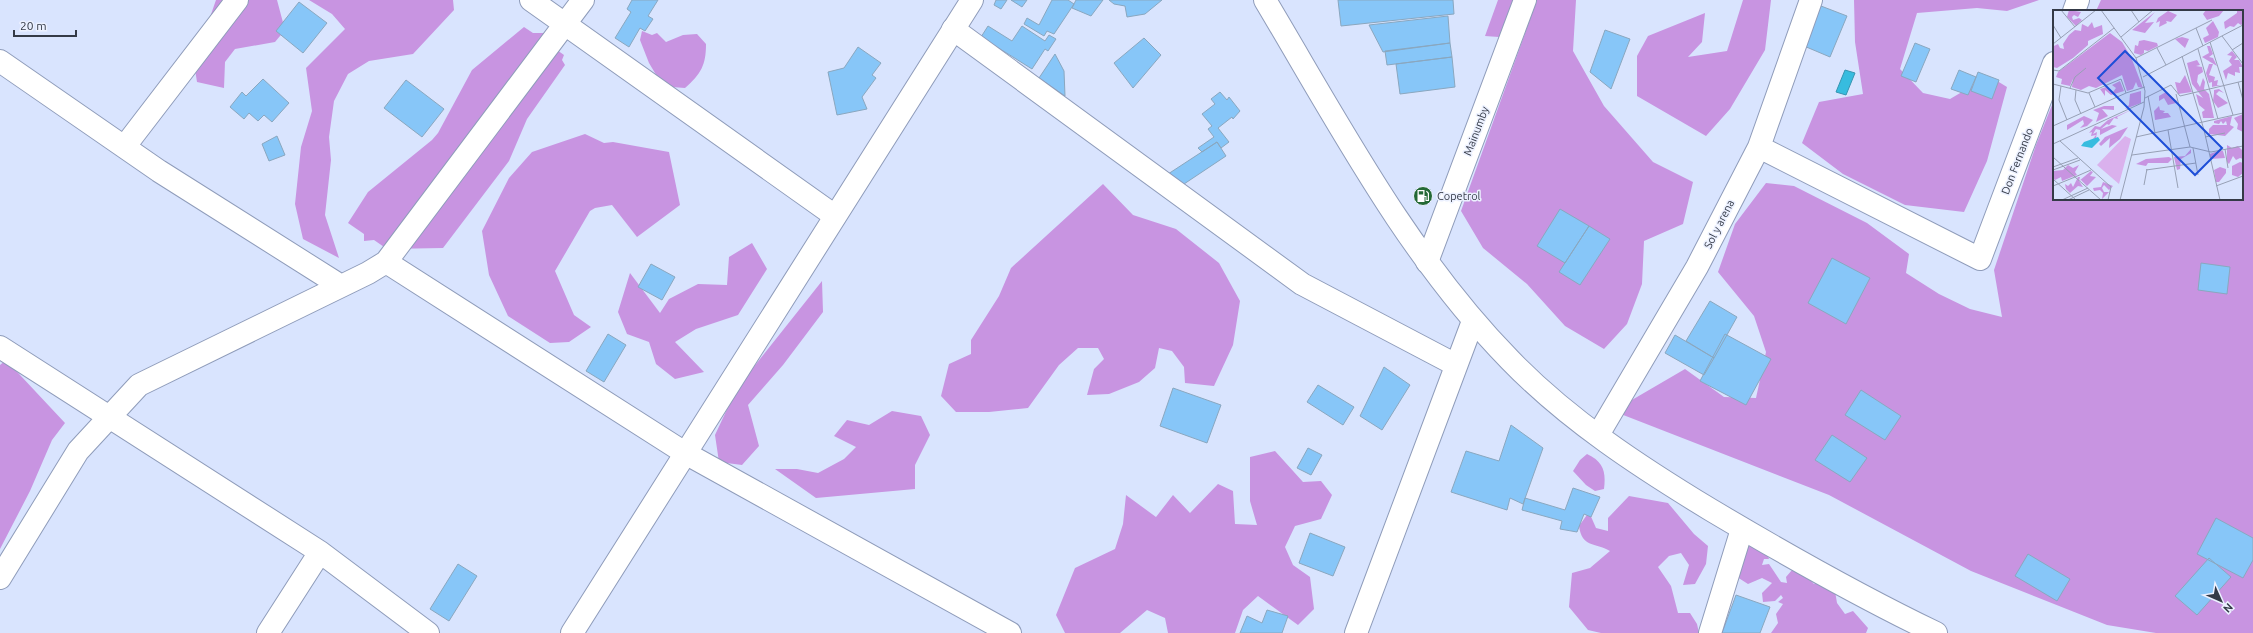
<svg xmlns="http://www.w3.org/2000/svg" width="2253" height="633" font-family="Ubuntu,sans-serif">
<rect width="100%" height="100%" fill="#d9e4fe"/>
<path fill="#c894e1" d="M 216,0 L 277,0 L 285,30 L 275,42 L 235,49 L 225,62 L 224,88 L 197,82 L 194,63 Z
M 309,0 L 453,0 L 454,10 L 413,54 L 369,61 L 348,74 L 334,101 L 329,137 L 331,160 L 325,215 L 339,258 L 303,239 L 295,204 L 301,147 L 312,111 L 306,68 L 345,29 L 332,14 Z
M 1498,0 L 1513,0 L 1499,37 L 1485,36 Z
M 1537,0 L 1576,0 L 1573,51 L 1604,106 L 1653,162 L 1693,182 L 1683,224 L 1644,241 L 1642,284 L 1627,324 L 1604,349 L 1565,326 L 1527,284 L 1483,248 L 1461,211 Z
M 1743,0 L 1771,0 L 1765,50 L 1730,109 L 1706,136 L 1637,96 L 1637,56 L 1648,36 L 1705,13 L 1702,42 L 1688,57 L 1727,51 Z
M 1854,0 L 2039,0 L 2007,11 L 1977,8 L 1917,13 L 1900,69 L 1923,93 L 1950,99 L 1989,76 L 2007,87 L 1987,161 L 1964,212 L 1905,205 L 1843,174 L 1802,143 L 1819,102 L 1863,94 L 1855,42 Z
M 2101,0 L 2253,0 L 2253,633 L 2156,633 L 2107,625 L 1971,571 L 1829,495 L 1613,411 L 1685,369 L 1724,397 L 1756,398 L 1766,352 L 1754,316 L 1718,272 L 1735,224 L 1766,183 L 1794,186 L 1867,223 L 1909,254 L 1906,273 L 1939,294 L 1970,309 L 2002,317 L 1994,270 L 2036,145 L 2054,100 L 2054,199 L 2242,199 L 2242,11 L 2096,11 Z
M 524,27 L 533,33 L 548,33 L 557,50 L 564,55 L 562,60 L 565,65 L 527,119 L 509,161 L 443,248 L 387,249 L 374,240 L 364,241 L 364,234 L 348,223 L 368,192 L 432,140 L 438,133 L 472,70 Z
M 642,31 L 652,35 L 657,33 L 666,42 L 683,35 L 697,34 L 706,44 C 706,65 701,74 685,88 L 672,87 L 658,78 L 649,63 L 640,40 Z
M 585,134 L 604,143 L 613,142 L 669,152 L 680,205 L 637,237 L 612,205 L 595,208 L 590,211 L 555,271 L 574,315 L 591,327 L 569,342 L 550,343 L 508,316 L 489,275 L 482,231 L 509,178 L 532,152 Z
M 1103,184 L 1133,215 L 1176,229 L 1219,263 L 1240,301 L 1233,345 L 1214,386 L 1185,383 L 1184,367 L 1172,351 L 1159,348 L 1155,368 L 1139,382 L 1109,394 L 1087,395 L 1094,369 L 1104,359 L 1098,348 L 1078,348 L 1059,365 L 1028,408 L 989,412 L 956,412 L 941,396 L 949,364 L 971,354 L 971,340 L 999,296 L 1011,268 Z
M 752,243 L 767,269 L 738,315 L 696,329 L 675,342 L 704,372 L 675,379 L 656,364 L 649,342 L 627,334 L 618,312 L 630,273 L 660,313 L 669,299 L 698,284 L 727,285 L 729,257 Z
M 822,281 L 823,312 L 783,365 L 748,405 L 759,446 L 742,465 L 719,462 L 715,435 L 737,388 Z
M 6,360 L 65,423 L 52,440 L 30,491 L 0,549 L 0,365 Z
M 892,411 L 921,416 L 930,435 L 915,465 L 915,489 L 816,498 L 775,469 L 797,469 L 818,473 L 844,459 L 856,447 L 834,436 L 847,420 L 869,425 Z
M 1275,451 L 1303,482 L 1321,481 L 1332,495 L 1321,519 L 1295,526 L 1285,547 L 1293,565 L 1310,577 L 1314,609 L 1298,625 L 1258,596 L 1243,610 L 1235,633 L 1168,633 L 1165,618 L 1147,610 L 1120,633 L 1065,633 L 1056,615 L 1075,568 L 1115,549 L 1123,524 L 1126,495 L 1156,517 L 1173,495 L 1190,513 L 1218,484 L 1233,491 L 1235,524 L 1257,525 L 1250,501 L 1250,457 Z
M 1587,454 C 1604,462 1606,472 1604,489 L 1595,491 L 1586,485 L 1573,471 L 1580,460 Z
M 1629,496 L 1668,503 L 1694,534 L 1708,546 L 1706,564 L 1695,584 L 1683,585 L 1689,565 L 1681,553 L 1669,556 L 1658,567 L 1671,586 L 1678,613 L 1690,613 L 1697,624 L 1699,633 L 1601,633 L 1588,630 L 1569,607 L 1572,573 L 1590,568 L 1610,551 C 1595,542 1582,548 1579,526 L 1589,512 L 1596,528 L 1608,531 L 1608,518 Z
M 1736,536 L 1764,546 L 1769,559 L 1764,559 L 1762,565 L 1769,564 L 1781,582 L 1787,583 L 1786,577 L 1792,570 L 1805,574 L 1814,584 L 1820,579 L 1835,591 L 1837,603 L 1845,614 L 1853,611 L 1868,628 L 1866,633 L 1771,633 L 1778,623 L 1776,614 L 1783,604 L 1778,602 L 1783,598 L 1781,595 L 1775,601 L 1763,602 L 1762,593 L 1772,583 L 1762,578 L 1748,584 L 1734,575 Z"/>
<path fill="#37bcdf" stroke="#3695b1" d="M 1845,70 L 1855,73 L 1846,95 L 1836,92 Z"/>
<path fill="#87c6f8" stroke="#8aa7bf" d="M 632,0 L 658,0 L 648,16 L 653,19 L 645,31 L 640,28 L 629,47 L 615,38 L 631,12 L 627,9 Z
M 996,0 L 1007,0 L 1001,9 L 994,5 Z
M 1011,0 L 1027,0 L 1022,7 Z
M 1052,0 L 1068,0 L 1074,4 L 1054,34 L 1047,31 L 1044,36 L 1024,24 L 1027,18 L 1039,25 Z
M 1076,0 L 1103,0 L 1091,16 L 1072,8 Z
M 1109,0 L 1162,0 L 1145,14 L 1127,17 L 1125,6 L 1114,4 Z
M 1338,0 L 1453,0 L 1454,14 L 1341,26 Z
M 299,2 L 327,23 L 303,53 L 276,31 Z
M 1821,6 L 1847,16 L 1830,57 L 1804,46 Z
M 1448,16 L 1450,43 L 1383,52 L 1369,25 Z
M 988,26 L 1012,41 L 1022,26 L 1045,41 L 1049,35 L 1056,39 L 1048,51 L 1045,49 L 1032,69 L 981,37 Z
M 1605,30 L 1630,39 L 1611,89 L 1590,72 Z
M 1144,38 L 1161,55 L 1133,88 L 1114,63 Z
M 1450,43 L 1452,57 L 1387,65 L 1385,51 Z
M 1915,43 L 1930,49 L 1916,82 L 1901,76 Z
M 858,47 L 881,63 L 872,75 L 876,78 L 862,97 L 867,109 L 837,115 L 828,72 L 844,68 Z
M 1055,54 L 1064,71 L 1065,96 L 1039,78 Z
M 1452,57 L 1455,87 L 1400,94 L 1396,64 Z
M 1959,70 L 1976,77 L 1968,95 L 1951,89 Z
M 1978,72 L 1999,80 L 1992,99 L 1971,91 Z
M 263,79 L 289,103 L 272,122 L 264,115 L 258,121 L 249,113 L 244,119 L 230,107 L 242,92 L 246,96 Z
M 406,80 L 444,109 L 422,137 L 384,108 Z
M 1220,92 L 1227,100 L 1229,97 L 1240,111 L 1233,119 L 1232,117 L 1218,128 L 1229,142 L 1221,148 L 1217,142 L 1202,152 L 1198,148 L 1214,137 L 1208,129 L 1212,126 L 1202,114 L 1215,104 L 1211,99 Z
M 277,136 L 285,155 L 269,161 L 262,144 Z
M 1217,142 L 1226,156 L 1175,190 L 1165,176 Z
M 1560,209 L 1589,226 L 1565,263 L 1537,246 Z
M 1589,226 L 1610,239 L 1580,285 L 1559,272 Z
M 1832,258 L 1870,278 L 1846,324 L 1808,303 Z
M 2201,263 L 2230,267 L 2227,294 L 2198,290 Z
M 651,264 L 675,277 L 662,300 L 638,287 Z
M 1710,301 L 1737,317 L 1714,358 L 1686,341 Z
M 608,334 L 626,345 L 604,382 L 586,371 Z
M 1725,334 L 1771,359 L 1746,405 L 1700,381 Z
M 1675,335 L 1714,358 L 1704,375 L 1665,353 Z
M 1384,367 L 1410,385 L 1382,430 L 1360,416 Z
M 1318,385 L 1354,407 L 1343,425 L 1307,402 Z
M 1173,388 L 1221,405 L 1207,443 L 1160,426 Z
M 1861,390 L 1901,416 L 1885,440 L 1845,415 Z
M 1511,425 L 1543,448 L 1523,504 L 1510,498 L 1507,510 L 1451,492 L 1466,451 L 1499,461 Z
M 1832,435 L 1867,458 L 1850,482 L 1815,460 Z
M 1308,448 L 1322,455 L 1311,475 L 1297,468 Z
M 1573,488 L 1600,497 L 1591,517 L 1584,514 L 1577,532 L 1560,529 L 1562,521 L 1522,510 L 1525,498 L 1565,510 Z
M 2216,518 L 2253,538 L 2253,560 L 2243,578 L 2197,554 Z
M 1310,533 L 1345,547 L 1333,576 L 1299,563 Z
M 2028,554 L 2070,579 L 2057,601 L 2015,576 Z
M 2209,558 L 2231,577 L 2197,615 L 2175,596 Z
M 458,564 L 477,576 L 449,621 L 430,609 Z
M 1736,595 L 1770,607 L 1760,633 L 1722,633 Z
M 1267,610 L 1288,616 L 1282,633 L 1240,633 L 1247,616 L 1262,623 Z"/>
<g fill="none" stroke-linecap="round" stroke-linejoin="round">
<defs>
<path id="minor" d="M 531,0 L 835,216
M 2074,11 L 2078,0
M 953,29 L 1302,284 L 1456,365
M 0,61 L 159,171 L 341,286
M 125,146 L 237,0
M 1759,147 L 1980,259 L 2054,63
M 386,262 L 685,453 L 1010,633
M 1427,262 L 1525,0
M 0,347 L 320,552 L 428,633
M 1598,435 L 1697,267 L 1759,147 L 1811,0
M 0,578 L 78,451 L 139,385 L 368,273 L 386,262 L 583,0
M 268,633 L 320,552
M 1356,633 L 1473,321
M 1710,633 L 1742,529"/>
<path id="tertiary" d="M 572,633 L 972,0"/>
<path id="primary" d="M 1265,0 C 1339,124 1408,256 1510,360 C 1568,420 1640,467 1711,510 C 1785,554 1859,596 1936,633"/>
</defs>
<use href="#minor" stroke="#8f9cba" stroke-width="24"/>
<use href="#tertiary" stroke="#8f9cba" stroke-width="24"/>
<use href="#primary" stroke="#8f9cba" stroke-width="24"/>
<use href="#minor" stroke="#fff" stroke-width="22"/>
<use href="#tertiary" stroke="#fff" stroke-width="22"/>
<use href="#primary" stroke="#fff" stroke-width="22"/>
</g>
<defs>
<symbol id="fuel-disc" viewBox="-11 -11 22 22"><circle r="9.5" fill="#246935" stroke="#ecf1ff"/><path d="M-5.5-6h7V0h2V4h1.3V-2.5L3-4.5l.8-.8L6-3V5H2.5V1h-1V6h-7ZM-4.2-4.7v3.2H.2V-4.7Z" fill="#fff"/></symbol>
</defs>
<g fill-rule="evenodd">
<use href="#fuel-disc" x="1412" y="185" width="22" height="22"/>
</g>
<g text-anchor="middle" stroke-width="3" stroke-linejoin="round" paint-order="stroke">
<g font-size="11" fill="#343a47" stroke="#ecf1ff">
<text transform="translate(1476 131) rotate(-69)" y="4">Mainumby</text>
<text transform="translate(2017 161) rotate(-69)" y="4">Don Fernando</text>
<text transform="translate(1719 224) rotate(-63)" y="4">Sol y arena</text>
</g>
<g font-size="11" fill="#343a47" stroke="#ecf1ff" text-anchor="start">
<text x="1437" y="200">Copetrol</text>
</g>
</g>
<g transform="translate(2053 10)">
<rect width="190" height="190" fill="#d9e4fe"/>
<path d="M 72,126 L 78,129 L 66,174 L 44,155 Z" fill="#dab1ed"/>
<path d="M 16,0 L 28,2 L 25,7 L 21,5 L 19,7 L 20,10 L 26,8 L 29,10 L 23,16 L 14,7 ZM 153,0 L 171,0 L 166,6 L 154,10 L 150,4 ZM 184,0 L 190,0 L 190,14 L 188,15 L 185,13 L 181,17 L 177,16 L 172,19 L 171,12 L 184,3 ZM 115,1 L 124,5 L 118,12 L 113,11 L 114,13 L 106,17 L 107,11 L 103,13 L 105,8 ZM 102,2 L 92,13 L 101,12 L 92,23 L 79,20 ZM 160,11 L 166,22 L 165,27 L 152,33 L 150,28 L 156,25 L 153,18 ZM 39,12 L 41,18 L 49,15 L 50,24 L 35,31 L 35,35 L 20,48 L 4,58 L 0,57 L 1,36 L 5,34 L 7,38 L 11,39 L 10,34 L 16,25 L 22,20 L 28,21 L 29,14 L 35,17 ZM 57,23 L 69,32 L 78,47 L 90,78 L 85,77 L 83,72 L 80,79 L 74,81 L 69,65 L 43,78 L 36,76 L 28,80 L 19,77 L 20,69 L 17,76 L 8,74 L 9,69 L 3,67 L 5,62 ZM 129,27 L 136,29 L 132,38 L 122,29 ZM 91,30 L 104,33 L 105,36 L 95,41 L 91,40 L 91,43 L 88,45 L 81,43 L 82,35 L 85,36 L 86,31 ZM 154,36 L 157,36 L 160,44 L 156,47 L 160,48 L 164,56 L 149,47 L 156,43 ZM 179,41 L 184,47 L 181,50 L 186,50 L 190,57 L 186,57 L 187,63 L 182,62 L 182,66 L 175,63 L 173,70 L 170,61 L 179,55 L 176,51 L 179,46 L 174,45 ZM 144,50 L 147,55 L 143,56 L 149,57 L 150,62 L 145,65 L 144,72 L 147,77 L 150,68 L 152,72 L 151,79 L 156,84 L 161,108 L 150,108 L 149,102 L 152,100 L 146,95 L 143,84 L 150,88 L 139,74 L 134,53 ZM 156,54 L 160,54 L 156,65 L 162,67 L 161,71 L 165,70 L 164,75 L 168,75 L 159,77 L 159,72 L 156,73 L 153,63 ZM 132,65 L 139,82 L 125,84 L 122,72 L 127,73 ZM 67,71 L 71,81 L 58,85 L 52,80 L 52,86 L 47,79 L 53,77 L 60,82 L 63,78 L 59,75 ZM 166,79 L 171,83 L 166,81 L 163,84 L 175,93 L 165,98 L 160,91 L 161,83 L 161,80 ZM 88,81 L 88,93 L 72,99 L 76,95 L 77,84 ZM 113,82 L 124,91 L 123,93 L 115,95 L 111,88 L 106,91 L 106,86 ZM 51,96 L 61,96 L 61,100 L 49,99 L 55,106 L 43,112 L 46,103 L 40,100 ZM 106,96 L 107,100 L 112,101 L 110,103 L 115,103 L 118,107 L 102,110 L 101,101 ZM 80,99 L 64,107 L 65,109 L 61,108 L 56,115 L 54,114 L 48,119 L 59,115 L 64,116 L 47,125 L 47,120 L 43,119 L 40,124 L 44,122 L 43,128 L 40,129 L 43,125 L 38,126 L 39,122 L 36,123 L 42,116 L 47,117 L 55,110 ZM 190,104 L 190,122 L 184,119 L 185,114 L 181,108 ZM 31,106 L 40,110 L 34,116 L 27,118 L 31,114 L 30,110 L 14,120 L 14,115 ZM 179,106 L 177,115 L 181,117 L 172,126 L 156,124 L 156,119 L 160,115 L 174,115 L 173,111 L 170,114 L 168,111 L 166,114 L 161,113 L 161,111 ZM 75,117 L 67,129 L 56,138 L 57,128 L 48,136 L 46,134 L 52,127 ZM 174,135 L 179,138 L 185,136 L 190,141 L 190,149 L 187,148 L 183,150 L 180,146 L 176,154 L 174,152 ZM 138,139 L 138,143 L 128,149 L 127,159 L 124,160 L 121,147 L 132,146 ZM 165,141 L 170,141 L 172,148 L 157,149 L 157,144 ZM 116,147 L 119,149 L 115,153 L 95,153 L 93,156 L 83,154 L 93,149 ZM 187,152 L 190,153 L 190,163 L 185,167 L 179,165 L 179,156 ZM 15,155 L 20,158 L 26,155 L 22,162 L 24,165 L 9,171 L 8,167 L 2,170 L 0,168 L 0,161 L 10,160 ZM 167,157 L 173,159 L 173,163 L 166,172 L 163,172 L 161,160 ZM 38,161 L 40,162 L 37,166 L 43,167 L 34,176 L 28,170 L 26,171 L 30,177 L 25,176 L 17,183 L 13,179 L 12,174 L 15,176 L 18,173 L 20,177 L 25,167 L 27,167 L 26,171 ZM 50,172 L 60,176 L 56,180 L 51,175 L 49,178 L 51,182 L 56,182 L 49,189 L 50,183 L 47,180 L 41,181 L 40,178 L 48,177 Z" fill="#c894e1"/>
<path d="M 45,127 L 47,130 L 39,138 L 28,136 L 31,132 Z" fill="#37bcdf"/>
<path fill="none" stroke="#97a0b5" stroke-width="1" d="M 8,0 L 22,17M 48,0 L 83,48 L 92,81 L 91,97 L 67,190M 78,0 L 86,12M 0,15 L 8,28M 143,18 L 150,36M 169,26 L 190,54M 68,27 L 100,0M 157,32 L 180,105M 0,34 L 43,0M 104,38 L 113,55M 145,39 L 165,109M 179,40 L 190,33M 129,46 L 151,120 L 167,190M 83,48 L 159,10M 0,60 L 6,61 L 61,18M 90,67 L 190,15M 185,72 L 190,90M 0,74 L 35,83 L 68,69 L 73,83M 8,76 L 6,90 L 14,110M 17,78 L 22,67 L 33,58M 23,80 L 22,90 L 28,104M 36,83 L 42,97M 123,84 L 137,137M 95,86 L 102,123M 92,88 L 118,75 L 127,86 L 190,71M 0,116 L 73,83 L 92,77M 115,120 L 125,178M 83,127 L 190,103M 152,127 L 172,123M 7,131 L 58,177 L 55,190M 0,134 L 91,92M 140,138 L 145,165M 172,139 L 175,158M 79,145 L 137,137 L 158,142 L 190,136M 0,147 L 22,167 L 38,160M 0,157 L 25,148M 0,160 L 27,150M 93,160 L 143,153M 0,169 L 23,190M 91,175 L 94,159M 0,176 L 22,167 L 48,190M 163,176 L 190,166M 9,190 L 35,178M 15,190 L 36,180"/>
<path fill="#1d4ed8" fill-opacity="0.15" stroke="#1d4ed8" stroke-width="2" d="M 72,41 L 169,138 L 142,165 L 45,68 Z"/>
<rect width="190" height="190" fill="none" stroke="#343a47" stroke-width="2"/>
</g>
<g transform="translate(2221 601) rotate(135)" stroke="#ecf1ff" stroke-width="3" paint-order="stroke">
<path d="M0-3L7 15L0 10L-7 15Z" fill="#343a47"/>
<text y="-6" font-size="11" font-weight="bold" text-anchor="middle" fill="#343a47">N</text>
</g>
<path d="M14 30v6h62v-6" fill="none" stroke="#343a47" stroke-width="2"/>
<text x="20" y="30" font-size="12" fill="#343a47" stroke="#ecf1ff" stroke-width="3" paint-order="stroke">20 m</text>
</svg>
